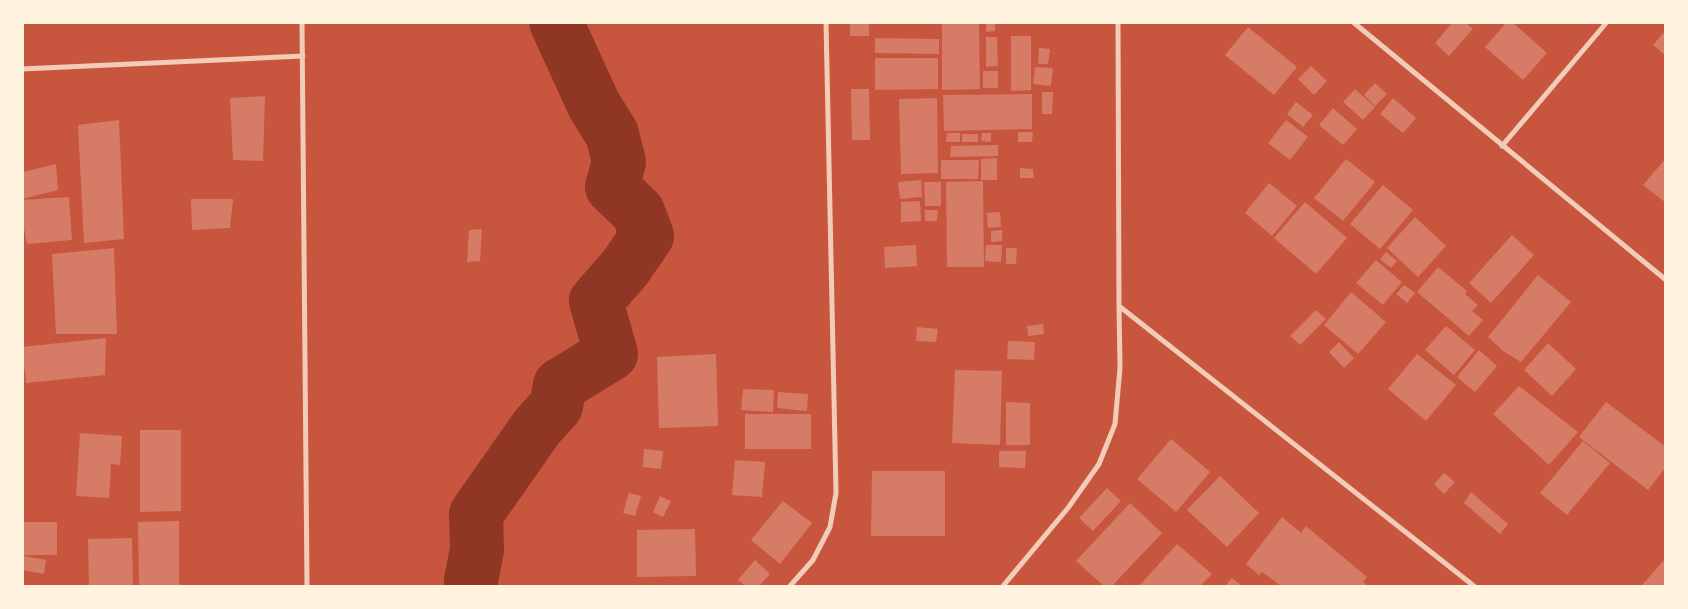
<svg xmlns="http://www.w3.org/2000/svg" width="1688" height="609" font-family="Mulish,sans-serif">
<rect width="100%" height="100%" fill="#c8553d"/>
<g fill="none" stroke-linecap="round" stroke-linejoin="round">
<path stroke="#8f3625" stroke-width="54" d="M 471,586 L 471,580 L 477,550 L 476,514 L 537,427 L 556,406 L 560,385 L 611,354 L 596,301 L 625,268 L 647,236 L 638,212 L 612,187 L 619,162 L 612,134 L 594,105 L 556,22"/>
</g>
<path fill="#d67c66" d="M 850,22 L 869,22 L 869,36 L 850,36 Z
M 942,22 L 979,22 L 980,89 L 942,90 Z
M 986,22 L 995,22 L 995,31 L 986,32 Z
M 1453,22 L 1465,22 L 1473,29 L 1449,56 L 1435,43 Z
M 1507,22 L 1512,22 L 1547,53 L 1523,80 L 1485,47 Z
M 1248,27 L 1297,67 L 1274,95 L 1225,55 Z
M 1666,30 L 1666,56 L 1653,45 Z
M 1011,36 L 1031,36 L 1031,90 L 1011,91 Z
M 986,37 L 997,37 L 998,66 L 986,67 Z
M 875,38 L 939,39 L 939,54 L 875,53 Z
M 1039,48 L 1050,49 L 1048,64 L 1038,64 Z
M 875,58 L 938,58 L 938,89 L 875,90 Z
M 1311,66 L 1327,81 L 1314,95 L 1298,79 Z
M 1035,67 L 1053,68 L 1051,86 L 1033,84 Z
M 983,71 L 998,71 L 998,88 L 983,88 Z
M 1375,83 L 1387,94 L 1375,106 L 1364,95 Z
M 851,89 L 869,89 L 870,140 L 852,140 Z
M 1355,89 L 1375,107 L 1363,120 L 1343,102 Z
M 1042,92 L 1053,92 L 1052,114 L 1042,114 Z
M 1032,94 L 1032,129 L 944,131 L 943,95 Z
M 265,96 L 263,161 L 233,160 L 230,98 Z
M 937,98 L 938,173 L 901,174 L 899,99 Z
M 1393,98 L 1416,118 L 1403,133 L 1380,114 Z
M 1296,102 L 1313,115 L 1303,127 L 1287,114 Z
M 1333,108 L 1357,129 L 1343,145 L 1319,125 Z
M 119,120 L 124,239 L 84,243 L 78,125 Z
M 1286,120 L 1308,137 L 1290,160 L 1268,143 Z
M 1018,132 L 1033,132 L 1032,142 L 1018,142 Z
M 947,133 L 960,133 L 960,142 L 946,142 Z
M 982,133 L 991,133 L 991,142 L 981,141 Z
M 962,134 L 978,134 L 978,142 L 962,142 Z
M 998,145 L 998,156 L 950,157 L 951,146 Z
M 997,158 L 997,180 L 981,180 L 981,159 Z
M 1666,158 L 1666,203 L 1643,185 Z
M 1346,159 L 1375,182 L 1343,221 L 1314,198 Z
M 941,160 L 979,160 L 978,179 L 941,179 Z
M 56,164 L 58,190 L 22,199 L 23,172 Z
M 1020,168 L 1033,169 L 1034,178 L 1020,178 Z
M 921,180 L 922,197 L 900,199 L 898,182 Z
M 983,181 L 984,267 L 947,267 L 946,182 Z
M 924,182 L 941,182 L 941,206 L 925,206 Z
M 1269,183 L 1297,206 L 1272,236 L 1245,213 Z
M 1383,185 L 1413,210 L 1380,249 L 1350,224 Z
M 69,197 L 72,240 L 27,244 L 22,218 L 22,200 Z
M 191,199 L 233,199 L 230,228 L 192,230 Z
M 920,201 L 921,221 L 901,222 L 901,202 Z
M 1305,202 L 1347,238 L 1316,274 L 1274,238 Z
M 925,210 L 938,210 L 937,221 L 925,221 Z
M 1000,212 L 1001,227 L 988,228 L 987,213 Z
M 1415,217 L 1446,246 L 1418,277 L 1387,248 Z
M 482,229 L 480,261 L 467,262 L 469,230 Z
M 1002,230 L 1002,241 L 991,242 L 991,231 Z
M 1512,235 L 1534,255 L 1491,303 L 1469,283 Z
M 916,245 L 917,266 L 885,268 L 884,247 Z
M 986,245 L 1002,245 L 1001,262 L 985,261 Z
M 114,248 L 117,334 L 56,334 L 52,254 Z
M 1006,248 L 1017,248 L 1016,264 L 1006,264 Z
M 1386,252 L 1397,261 L 1391,268 L 1380,259 Z
M 1376,260 L 1402,282 L 1383,305 L 1356,283 Z
M 1438,267 L 1467,291 L 1465,294 L 1478,305 L 1472,311 L 1483,320 L 1469,336 L 1417,292 Z
M 1538,275 L 1571,302 L 1521,362 L 1503,351 L 1488,337 Z
M 1404,285 L 1415,293 L 1407,303 L 1396,294 Z
M 1351,292 L 1386,322 L 1358,354 L 1324,325 Z
M 1316,310 L 1326,319 L 1300,345 L 1290,336 Z
M 1043,324 L 1044,334 L 1028,336 L 1027,326 Z
M 1446,326 L 1475,350 L 1454,375 L 1425,350 Z
M 917,327 L 938,329 L 936,342 L 916,341 Z
M 106,338 L 105,375 L 26,383 L 22,347 Z
M 1008,341 L 1035,342 L 1034,360 L 1007,359 Z
M 1339,342 L 1354,358 L 1344,368 L 1329,352 Z
M 1548,343 L 1576,369 L 1552,396 L 1524,370 Z
M 1479,350 L 1497,366 L 1475,392 L 1457,377 Z
M 716,354 L 718,426 L 659,428 L 657,357 Z
M 1417,354 L 1456,385 L 1426,421 L 1388,389 Z
M 955,370 L 1002,371 L 1000,445 L 952,443 Z
M 1519,386 L 1578,432 L 1549,465 L 1493,414 Z
M 743,389 L 774,390 L 773,412 L 741,410 Z
M 778,392 L 808,394 L 807,411 L 777,408 Z
M 1006,402 L 1030,403 L 1030,445 L 1006,445 Z
M 1606,402 L 1666,447 L 1666,467 L 1648,490 L 1579,437 Z
M 745,414 L 811,414 L 811,449 L 745,449 Z
M 140,430 L 181,430 L 181,511 L 140,512 Z
M 80,433 L 122,436 L 120,465 L 111,464 L 109,498 L 76,496 Z
M 1171,439 L 1210,472 L 1176,512 L 1137,479 Z
M 1583,441 L 1610,463 L 1567,515 L 1540,493 Z
M 644,449 L 663,451 L 661,469 L 643,467 Z
M 999,451 L 1026,451 L 1025,468 L 999,467 Z
M 735,460 L 765,462 L 762,497 L 732,495 Z
M 872,471 L 945,471 L 945,536 L 871,536 Z
M 1444,473 L 1455,482 L 1444,494 L 1434,484 Z
M 1220,476 L 1259,513 L 1227,547 L 1187,510 Z
M 1107,488 L 1121,501 L 1093,531 L 1079,518 Z
M 1471,492 L 1508,524 L 1500,534 L 1464,503 Z
M 629,493 L 641,496 L 635,516 L 623,513 Z
M 660,496 L 671,501 L 663,517 L 653,512 Z
M 783,501 L 812,523 L 780,564 L 751,540 Z
M 1130,503 L 1162,533 L 1112,586 L 1104,586 L 1076,561 Z
M 1282,517 L 1301,533 L 1306,526 L 1367,577 L 1363,582 L 1368,586 L 1281,586 L 1262,572 L 1259,575 L 1246,564 Z
M 179,521 L 179,586 L 139,586 L 138,522 Z
M 22,522 L 57,522 L 57,555 L 22,555 Z
M 695,529 L 696,576 L 637,577 L 637,530 Z
M 132,538 L 133,586 L 89,586 L 88,539 Z
M 1177,544 L 1212,574 L 1200,586 L 1139,586 Z
M 24,556 L 46,560 L 44,574 L 22,570 Z
M 1666,558 L 1666,586 L 1641,586 Z
M 755,560 L 770,574 L 759,586 L 746,586 L 738,580 Z
M 1232,578 L 1242,586 L 1225,586 Z"/>
<g fill="none" stroke-linecap="round" stroke-linejoin="round">
<path stroke="#f1ccb7" stroke-width="5" d="M 302,22 L 307,586
M 1118,22 L 1119,306 L 1474,586
M 1353,22 L 1666,280
M 22,69 L 303,56
M 1502,146 L 1607,22
M 790,586 L 813,560 L 830,527 L 836,493 L 826,22
M 1003,586 L 1068,508 L 1099,464 L 1115,424 L 1120,368 L 1119,306"/>
</g>
<rect width="1688" height="609" fill="none" stroke="#fff3e0" stroke-width="48"/>
</svg>
